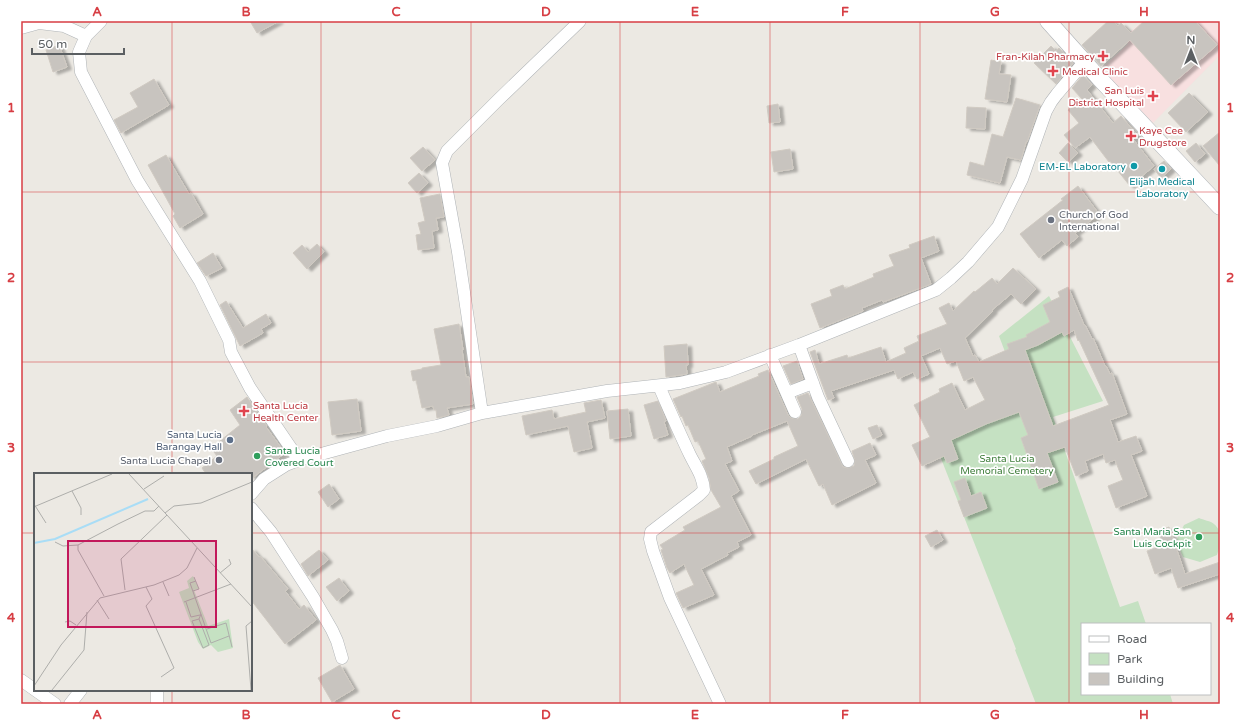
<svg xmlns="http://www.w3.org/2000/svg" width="1241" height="725" font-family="'Varela Round',sans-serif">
<defs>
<filter id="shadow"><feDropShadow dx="4.5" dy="2.5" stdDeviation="1" flood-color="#0004"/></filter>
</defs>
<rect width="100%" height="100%" fill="#ece9e3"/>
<path fill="#f8e0e0" d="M 1143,21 L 1216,21 L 1220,29 L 1220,55 L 1153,123 L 1101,69 L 1128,44 L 1123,38 Z"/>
<path fill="#c5e1c2" d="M 1049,296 L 1103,401 L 1053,417 L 1120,607 L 1138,601 L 1146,624 L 1082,624 L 1082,694 L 1170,694 L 1173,704 L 1036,704 L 1015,650 L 1016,649 L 929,428 L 1021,394 L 999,336 Z
M 1199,518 C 1203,520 1211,521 1214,524 C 1224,532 1220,546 1217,555 L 1200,562 L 1183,557 L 1176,541 L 1184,525 Z"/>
<path fill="#c8c4bf" stroke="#d0cac2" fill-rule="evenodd" filter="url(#shadow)" d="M 250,21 L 279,21 L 257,33 Z
M 1108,21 L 1113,21 L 1118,26 L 1121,23 L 1131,33 L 1144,21 L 1195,21 L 1217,45 L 1171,85 L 1130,40 L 1101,66 L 1082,45 Z
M 59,45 L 67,67 L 53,72 L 46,50 Z
M 1051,46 L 1056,51 L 1059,48 L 1073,63 L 1056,84 L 1034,63 Z
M 991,60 L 1001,62 L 999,74 L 1011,75 L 1007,102 L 985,99 Z
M 1083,75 L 1092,85 L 1087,90 L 1113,123 L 1121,116 L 1138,136 L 1133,139 L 1154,166 L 1130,186 L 1110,161 L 1109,162 L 1090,137 L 1075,148 L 1064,135 L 1079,123 L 1068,110 L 1082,99 L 1072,88 Z
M 154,79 L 169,105 L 121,133 L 114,120 L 138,107 L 130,93 Z
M 1189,93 L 1208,112 L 1186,132 L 1168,113 Z
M 1016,98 L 1040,105 L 1027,142 L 1026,142 L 1021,160 L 1007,157 L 1000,183 L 967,175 L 970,162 L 984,166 L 992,134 L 1003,137 Z
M 778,104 L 780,122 L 769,123 L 767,106 Z
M 967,107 L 986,108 L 985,129 L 966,128 Z
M 1220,132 L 1220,166 L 1203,146 Z
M 1068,143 L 1078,153 L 1068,162 L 1059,153 Z
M 1196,143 L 1205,154 L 1195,162 L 1186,151 Z
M 423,147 L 435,160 L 422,171 L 410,158 Z
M 790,149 L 793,169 L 774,172 L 771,152 Z
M 166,155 L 189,194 L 191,193 L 203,214 L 180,228 L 173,216 L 175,214 L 148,165 Z
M 1164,161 L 1171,169 L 1161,178 L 1154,169 Z
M 419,173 L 428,183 L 417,193 L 408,183 Z
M 1078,186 L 1099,214 L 1075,233 L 1078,237 L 1067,246 L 1062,240 L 1039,258 L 1020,234 L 1063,200 L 1061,199 Z
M 440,194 L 444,217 L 436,218 L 438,230 L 432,231 L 434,248 L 418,250 L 416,235 L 421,234 L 418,223 L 425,221 L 420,198 Z
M 934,236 L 939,251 L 921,258 L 931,284 L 883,302 L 882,300 L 862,308 L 863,311 L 820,328 L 811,304 L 832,296 L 830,290 L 843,285 L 845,289 L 874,277 L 873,274 L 894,266 L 889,255 L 910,248 L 909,245 Z
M 317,244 L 324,252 L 307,269 L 293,253 L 302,245 L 308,252 Z
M 213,253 L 222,268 L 206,276 L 197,263 Z
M 1013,268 L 1036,289 L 1021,304 L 1011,294 L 992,310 L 993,311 L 965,338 L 973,356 L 975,355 L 979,362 L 1009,349 L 1007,344 L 1027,337 L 1026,335 L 1050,322 L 1043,305 L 1060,297 L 1058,292 L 1068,287 L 1084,325 L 1085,325 L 1092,339 L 1093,338 L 1105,366 L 1106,366 L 1110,374 L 1112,373 L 1127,414 L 1110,420 L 1118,442 L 1136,436 L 1142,451 L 1131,455 L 1147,496 L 1116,508 L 1108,486 L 1123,480 L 1115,460 L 1106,463 L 1103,454 L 1085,461 L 1088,471 L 1076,476 L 1065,447 L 1047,453 L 1058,482 L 1039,489 L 1021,438 L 1028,435 L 1019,412 L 986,424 L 951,440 L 958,459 L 947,463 L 944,456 L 922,466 L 912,445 L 930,437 L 914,405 L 940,392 L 939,389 L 952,383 L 965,410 L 985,400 L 973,377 L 964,381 L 956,361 L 947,364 L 940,348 L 921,356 L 929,374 L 917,379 L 913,372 L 898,379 L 894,370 L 831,391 L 834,398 L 828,400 L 810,352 L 815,350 L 819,364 L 847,355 L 848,358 L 881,347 L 886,362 L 906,353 L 904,348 L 919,341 L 917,336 L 947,324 L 939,308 L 949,303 L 953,311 L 974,291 L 975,292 L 992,278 L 997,284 ZM 1074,330 L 1078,341 L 1079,340 L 1109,405 L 1053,426 L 1025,350 L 1038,345 L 1062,332 L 1064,336 Z
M 226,301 L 243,328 L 266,314 L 271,323 L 261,329 L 263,333 L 240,346 L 220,305 Z
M 459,324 L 463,350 L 462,350 L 466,377 L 469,377 L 473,404 L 447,408 L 449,415 L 437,418 L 436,410 L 434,410 L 433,406 L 422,408 L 416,380 L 413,381 L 411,371 L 422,369 L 422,368 L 441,365 L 434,329 Z
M 687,344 L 688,365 L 686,365 L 687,374 L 666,377 L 664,346 Z
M 797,361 L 803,379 L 791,384 L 783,366 Z
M 768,370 L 788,415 L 791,418 L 798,419 L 801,416 L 802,409 L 797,397 L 808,393 L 843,467 L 848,468 L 854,466 L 855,461 L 852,451 L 870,443 L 876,455 L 865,460 L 876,483 L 832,505 L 823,484 L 819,486 L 806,459 L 756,484 L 749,471 L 774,459 L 774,457 L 798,446 L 787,421 L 752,435 L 752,436 L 727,447 L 732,461 L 725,464 L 739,491 L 731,496 L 751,535 L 737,542 L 739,547 L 727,553 L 728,555 L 701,569 L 714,595 L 683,608 L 676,593 L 694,585 L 684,564 L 670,573 L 667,568 L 661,550 L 663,549 L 660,545 L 685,530 L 683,527 L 721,507 L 711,490 L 709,478 L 702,461 L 706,459 L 698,441 L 695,442 L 688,425 L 686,426 L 682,416 L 681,417 L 673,399 L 716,382 L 720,392 L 759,376 L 758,374 Z
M 247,397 L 257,412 L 256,413 L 267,426 L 266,427 L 285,453 L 251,479 L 251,474 L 206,474 L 202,468 L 217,456 L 211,448 L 240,425 L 230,410 Z
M 357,399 L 361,431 L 332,435 L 328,402 Z
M 601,400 L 605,418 L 587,422 L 592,448 L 574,452 L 568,426 L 526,435 L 522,416 L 552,410 L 554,419 L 586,412 L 584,403 Z
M 658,401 L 666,421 L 664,422 L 668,435 L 654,439 L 644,405 Z
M 628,409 L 631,436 L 610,439 L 607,411 Z
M 877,425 L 882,435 L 873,439 L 868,428 Z
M 965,478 L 971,496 L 981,492 L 987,508 L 964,517 L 958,501 L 961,500 L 954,482 Z
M 329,484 L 339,499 L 328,507 L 318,492 Z
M 1169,527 L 1185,574 L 1220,562 L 1220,574 L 1178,588 L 1171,568 L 1155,574 L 1147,551 L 1163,545 L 1158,531 Z
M 937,530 L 943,540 L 931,547 L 925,536 Z
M 251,548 L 259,557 L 260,556 L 288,589 L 285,591 L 299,609 L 304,605 L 316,620 L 285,644 L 251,600 Z
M 319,550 L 328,560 L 308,576 L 301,564 Z
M 339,578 L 349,591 L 337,601 L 326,587 Z
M 340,665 L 354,689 L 332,702 L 318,678 Z"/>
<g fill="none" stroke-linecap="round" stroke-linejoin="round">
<defs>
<path id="street" d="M 101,21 L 86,36 L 79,52 L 81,72 L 137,180 L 200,281 L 229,340 L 231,352 L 250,388 L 299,460
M 21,28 L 39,23 L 64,26 L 86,36
M 799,345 L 818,397 L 848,461
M 770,355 L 795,412
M 659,386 C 669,409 679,432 690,455 C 696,467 703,476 704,490 L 699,495 L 651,532 L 650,539 L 653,551 L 670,598 L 720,704
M 787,393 L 813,383
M 482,413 L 458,252 L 442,163 L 447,151 L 498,100 L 580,21
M 251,494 L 264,479 L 286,465 L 299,460 L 387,436 L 437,426 L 482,413 L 607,391 L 680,383 L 726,372 L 799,345 L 936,290 L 951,278 L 968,262 L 998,227 L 1022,179 L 1046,111 L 1051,102 L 1057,94 L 1085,61
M 251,508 L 271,532 L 313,597 L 332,630 L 337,641 L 342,658
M 21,680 L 55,704
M 70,704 L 81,690
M 157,704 L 157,690"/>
<path id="secondary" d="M 1048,21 L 1099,78 L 1220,207"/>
</defs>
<use href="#street" stroke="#b0b4b7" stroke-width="13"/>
<use href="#secondary" stroke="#afb3b7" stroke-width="17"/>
<use href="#street" stroke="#fff" stroke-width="12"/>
<use href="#secondary" stroke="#fff" stroke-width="16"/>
</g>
<path fill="none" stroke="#d73e44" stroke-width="1" stroke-opacity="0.55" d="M 172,21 L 172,474M 321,21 L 321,704M 471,21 L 471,704M 620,21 L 620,704M 770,21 L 770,704M 920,21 L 920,704M 1069,21 L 1069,704M 21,192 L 1220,192M 21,362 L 1220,362M 21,533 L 35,533M 251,533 L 1220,533M 172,690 L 172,704"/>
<g fill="#e0444e" stroke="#fff" stroke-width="1.5">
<path d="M1101 50h4v4h4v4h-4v4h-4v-4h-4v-4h4z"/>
<path d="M1051 65h4v4h4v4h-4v4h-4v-4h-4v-4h4z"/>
<path d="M1151 90h4v4h4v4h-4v4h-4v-4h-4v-4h4z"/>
<path d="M1129 130h4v4h4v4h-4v4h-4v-4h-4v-4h4z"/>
<path d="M242 405h4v4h4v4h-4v4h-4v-4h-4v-4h4z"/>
</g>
<g fill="#0f9aa8" stroke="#fff" stroke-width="1.5">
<circle cx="1134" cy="166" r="4"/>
<circle cx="1162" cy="169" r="4"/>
</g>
<g fill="#6b7280" stroke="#fff" stroke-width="1.5">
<circle cx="1051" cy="220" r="4"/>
<circle cx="219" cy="460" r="4"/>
</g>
<circle fill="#5c6f8a" stroke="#fff" stroke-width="1.5" cx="230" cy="440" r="4"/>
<g fill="#2e9e5b" stroke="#fff" stroke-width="1.5">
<circle cx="257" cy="456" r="4"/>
<circle cx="1199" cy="537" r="4"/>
</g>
<g text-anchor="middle" stroke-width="3.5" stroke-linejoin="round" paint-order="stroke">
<g font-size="10" fill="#be3a42" stroke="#fff" text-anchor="start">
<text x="1095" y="60" text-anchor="end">Fran-Kilah Pharmacy</text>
<text x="1062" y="75">Medical Clinic</text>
<text x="1144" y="94" text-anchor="end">San Luis<tspan x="1144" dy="12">District Hospital</tspan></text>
<text x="1139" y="134">Kaye Cee<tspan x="1139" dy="12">Drugstore</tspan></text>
<text x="253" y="409">Santa Lucia<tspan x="253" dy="12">Health Center</tspan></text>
</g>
<g font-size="10" fill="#0d838f" stroke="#fff" text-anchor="end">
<text x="1126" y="170">EM-EL Laboratory</text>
<text x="1162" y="185" text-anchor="middle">Elijah Medical<tspan x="1162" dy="12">Laboratory</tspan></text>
</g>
<g font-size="10" fill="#5b616d" stroke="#fff" text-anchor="start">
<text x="1059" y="218">Church of God<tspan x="1059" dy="12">International</tspan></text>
<text x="211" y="464" text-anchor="end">Santa Lucia Chapel</text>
</g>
<g font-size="10" fill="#4e5e75" stroke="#fff" text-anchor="end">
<text x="222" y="438">Santa Lucia<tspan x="222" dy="12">Barangay Hall</tspan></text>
</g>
<g font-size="10" fill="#27864d" stroke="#fff" text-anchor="start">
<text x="265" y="454">Santa Lucia<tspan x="265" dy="12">Covered Court</tspan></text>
<text x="1191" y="535" text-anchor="end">Santa Maria San<tspan x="1191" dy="12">Luis Cockpit</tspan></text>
</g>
<g font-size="10" fill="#417f3d" stroke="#fff">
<text x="1007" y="462">Santa Lucia<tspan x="1007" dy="12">Memorial Cemetery</tspan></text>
</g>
</g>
<g transform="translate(34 473)">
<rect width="218" height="218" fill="#ece9e3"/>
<path d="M 159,103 L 165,116 L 160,117 L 174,153 L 195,146 L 199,175 L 184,179 L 177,172 L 169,176 L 164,169 L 145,119 L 155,115 L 153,108 Z" fill="#c5e1c2"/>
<path fill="none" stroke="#a9ddf6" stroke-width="2" d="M 0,70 L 21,66 L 114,26"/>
<path fill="none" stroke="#aeaeab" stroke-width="1" d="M 95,1 L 218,134M 110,16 L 130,3M 38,18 L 47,35 L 47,42M 0,31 L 12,50M 2,33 L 78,1M 131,40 L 140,33 L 167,30 L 218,9M 21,69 L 29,73 L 44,72M 186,100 L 197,91 L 195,86M 162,108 L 156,110 L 177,170 L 195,163M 129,109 L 135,123M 112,114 L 118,126 L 112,133 L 140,195 L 127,204M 91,117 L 87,86 L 133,42M 159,118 L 165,116 L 160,104M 70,123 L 44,77 L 44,72 L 84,51 L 111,38 L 120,38 L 125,33M 63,127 L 75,146M 150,129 L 197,111M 152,129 L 157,144 L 166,142M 165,146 L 158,148 L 169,175 L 175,172 L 165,146 L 167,141M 31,149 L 36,148 L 42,152M 173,156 L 192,150 L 198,174M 0,213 L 27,172 L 66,125 L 120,112 L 145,102 L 153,95 L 163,75M 18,217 L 50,177 L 53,139M 217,217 L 212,153 L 218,148"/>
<path fill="#c2185b" fill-opacity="0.15" stroke="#c2185b" stroke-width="2" d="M 34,68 L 182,68 L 182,154 L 34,154 Z"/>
<rect width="218" height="218" fill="none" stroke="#5b5f62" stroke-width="2"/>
</g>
<rect width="1241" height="725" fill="none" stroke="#ffffff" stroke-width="44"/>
<rect x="1081" y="623" width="130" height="72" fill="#ffffff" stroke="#bdbfc0"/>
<rect x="1089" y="636" width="20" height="6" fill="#ffffff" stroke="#bdbfc0"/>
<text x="1117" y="643" font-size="12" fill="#5b5f62">Road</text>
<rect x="1089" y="653" width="20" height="12" fill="#c5e1c2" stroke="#bdbfc0"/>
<text x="1117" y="663" font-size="12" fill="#5b5f62">Park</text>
<rect x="1089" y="673" width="20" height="12" fill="#c8c4bf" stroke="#bdbfc0"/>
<text x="1117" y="683" font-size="12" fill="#5b5f62">Building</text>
<g transform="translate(1191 50)" stroke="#ffffff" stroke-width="3" paint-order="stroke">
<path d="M0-3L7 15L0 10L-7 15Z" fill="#5b5f62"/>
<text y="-6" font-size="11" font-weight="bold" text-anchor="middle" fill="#5b5f62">N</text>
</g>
<path d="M32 48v6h92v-6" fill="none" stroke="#5b5f62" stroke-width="2"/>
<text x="38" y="48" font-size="12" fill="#5b5f62" stroke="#ffffff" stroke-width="3" paint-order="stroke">50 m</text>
<rect x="22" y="22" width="1197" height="681" fill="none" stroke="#d73e44" stroke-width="1.5"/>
<g font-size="13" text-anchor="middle" font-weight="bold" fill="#d73e44">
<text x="97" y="16">A</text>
<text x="246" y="16">B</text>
<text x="396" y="16">C</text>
<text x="546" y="16">D</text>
<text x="695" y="16">E</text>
<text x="845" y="16">F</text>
<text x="995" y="16">G</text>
<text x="1144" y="16">H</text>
<text x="11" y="112">1</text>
<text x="1230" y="112">1</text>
<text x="11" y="282">2</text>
<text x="1230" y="282">2</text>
<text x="11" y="452">3</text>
<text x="1230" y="452">3</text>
<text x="11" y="622">4</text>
<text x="1230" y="622">4</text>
<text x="97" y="719">A</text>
<text x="246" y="719">B</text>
<text x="396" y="719">C</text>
<text x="546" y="719">D</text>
<text x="695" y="719">E</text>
<text x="845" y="719">F</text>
<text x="995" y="719">G</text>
<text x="1144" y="719">H</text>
</g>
</svg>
